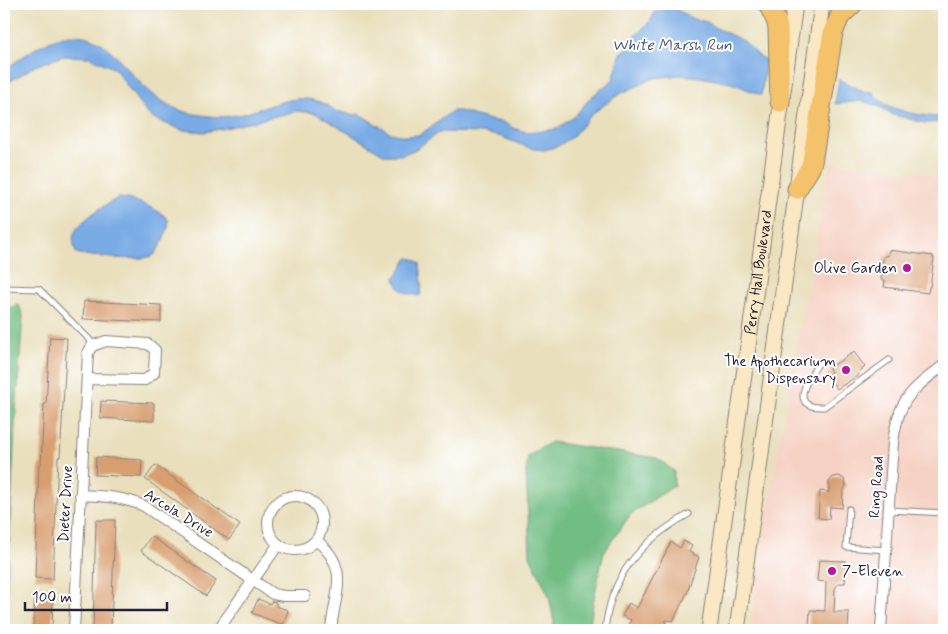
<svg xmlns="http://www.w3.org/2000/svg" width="948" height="634" font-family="Mynerve,sans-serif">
<rect width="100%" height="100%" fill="#fff"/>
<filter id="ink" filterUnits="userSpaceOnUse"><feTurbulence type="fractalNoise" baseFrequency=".02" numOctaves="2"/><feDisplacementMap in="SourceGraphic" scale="10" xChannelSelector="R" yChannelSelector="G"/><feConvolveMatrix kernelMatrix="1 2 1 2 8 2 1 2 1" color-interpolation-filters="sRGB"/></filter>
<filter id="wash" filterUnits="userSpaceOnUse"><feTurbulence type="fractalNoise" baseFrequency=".0096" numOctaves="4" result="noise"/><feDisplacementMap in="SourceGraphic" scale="20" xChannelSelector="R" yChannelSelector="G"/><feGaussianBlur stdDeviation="1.12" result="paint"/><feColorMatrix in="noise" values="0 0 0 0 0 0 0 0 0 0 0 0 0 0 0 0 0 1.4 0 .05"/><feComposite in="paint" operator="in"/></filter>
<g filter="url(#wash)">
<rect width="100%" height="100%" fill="#e9dfbc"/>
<path fill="#f6d2c4" d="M 830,162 L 944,176 L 944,630 L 750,630 L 765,524 Z"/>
<path fill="#72bd84" stroke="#4a7060" d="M 19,305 L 23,316 L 15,425 L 5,630 L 4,630 L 4,309 Z
M 551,442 L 657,458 L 674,471 L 674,486 L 631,514 L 604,552 L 594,598 L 589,630 L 553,630 L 554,622 L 549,596 L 530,556 L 526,471 L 528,456 Z"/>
<path fill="#79abe5" stroke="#4e6690" d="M 674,8 L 693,19 L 707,22 L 714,27 L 744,41 L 760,57 L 766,60 L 761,95 L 731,83 L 700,77 L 680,75 L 654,78 L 618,95 L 593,113 L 572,137 L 558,146 L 545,150 L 535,149 L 527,147 L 499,136 L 481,133 L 440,132 L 416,149 L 401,155 L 385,155 L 315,113 L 297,111 L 226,128 L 204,132 L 182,130 L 152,118 L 145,111 L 115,69 L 90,57 L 63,56 L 35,66 L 4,85 L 4,71 L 8,67 C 28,54 51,34 76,35 C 106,37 117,59 136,78 C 148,91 164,105 182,111 C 196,115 216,118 231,116 C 253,114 274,101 297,99 C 309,98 320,101 330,107 C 333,109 337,112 340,112 C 345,113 349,114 354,115 L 359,114 L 391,133 L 405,136 L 420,135 L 452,111 L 459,111 L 490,120 L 503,122 L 513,128 L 522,131 L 537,132 L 556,129 L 574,117 L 591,97 L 613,80 L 621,53 L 628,48 L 637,34 L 651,20 L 655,11 Z
M 839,79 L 862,91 L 873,92 C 883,111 925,117 944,117 L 944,122 L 925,123 L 894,115 L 880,107 L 862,101 L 835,104 Z
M 118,198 C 133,198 158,209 168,219 C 168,222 169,225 168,227 C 168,231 157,253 154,255 C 144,262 89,257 76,253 C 74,246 71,236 76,230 C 84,218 106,204 118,198 Z
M 408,258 L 414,259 L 420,263 L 422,285 L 420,296 C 406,293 399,293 395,278 Z"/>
<g id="blocks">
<path fill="#d89e6f" d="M 889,250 L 933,256 L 933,258 L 934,258 L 930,287 L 929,287 L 928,293 L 884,287 L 885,280 L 881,280 L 882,274 L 880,274 L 882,261 L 883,261 L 884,256 L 888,256 Z
M 84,301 L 161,305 L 161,322 L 83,319 Z
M 50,337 L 67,338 L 60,457 L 58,457 L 53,579 L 35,578 L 39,464 L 41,464 L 44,404 L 46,404 Z
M 854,352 L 865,367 L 858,373 L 859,375 L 837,389 L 827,375 L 831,372 L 829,368 Z
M 101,401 L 154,403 L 154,421 L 100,418 Z
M 96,457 L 142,460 L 141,477 L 95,475 Z
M 155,465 L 240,525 L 229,540 L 145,479 Z
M 839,476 L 844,479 L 846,485 L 843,492 L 842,508 L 830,507 L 829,519 L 818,518 L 820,491 L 829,492 L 829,482 L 833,477 Z
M 96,520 L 115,520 L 111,630 L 93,630 Z
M 151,536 L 216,581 L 206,596 L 141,551 Z
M 684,541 L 692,546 L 689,552 L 699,557 L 687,593 L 673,621 L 666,620 L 665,630 L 626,630 L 631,620 L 622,616 L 629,603 L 637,608 L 671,542 L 680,548 Z
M 819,560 L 846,561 L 845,583 L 839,583 L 835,589 L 834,612 L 849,612 L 848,629 L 809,627 L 810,610 L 825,611 L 826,582 L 817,581 Z
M 35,596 L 53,597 L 52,630 L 33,630 Z
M 258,599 L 270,604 L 272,601 L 276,602 L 276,606 L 288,610 L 283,625 L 252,613 Z"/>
</g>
</g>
<g filter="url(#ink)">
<use href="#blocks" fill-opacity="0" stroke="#86807c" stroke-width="1"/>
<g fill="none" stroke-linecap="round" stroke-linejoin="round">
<defs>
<path id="lane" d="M 4,288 L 39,289 L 90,340 L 92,346
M 820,361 C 809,377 786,409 824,407 L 889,360
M 849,509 L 846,547 L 886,550
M 889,510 L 944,513
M 605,630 C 611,574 641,541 689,514"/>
<path id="street" d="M 80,495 C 103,496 123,497 144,506 L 273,594 L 284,596 L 305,596
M268 523a27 27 0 1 1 54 0a27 27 0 1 1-54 0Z
M 316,540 C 352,568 334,595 331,630
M 74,630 L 88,353 L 92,346 L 106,341 L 148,344 L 155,350 L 154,373 L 145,380 L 87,379
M 218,630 L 278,545
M 881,630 L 893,442 C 899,397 911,391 944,365"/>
<g id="secondary">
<path id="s1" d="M 709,630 L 795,4"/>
<path d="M 737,630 L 822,4"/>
</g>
<path id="highway" d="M 768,4 L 776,20 L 778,28 L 780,102
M 797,189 L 810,168 L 812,162 L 833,33 L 840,16 L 853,4"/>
</defs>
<use href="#lane" stroke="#86807c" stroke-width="7"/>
<use href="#street" stroke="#86807c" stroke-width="12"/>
<use href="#secondary" stroke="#86807c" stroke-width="17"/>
<use href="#highway" stroke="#86807c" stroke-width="21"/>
<use href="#lane" stroke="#fff" stroke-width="5"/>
<use href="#street" stroke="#fff" stroke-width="10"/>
<use href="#secondary" stroke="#fae7c3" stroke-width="15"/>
<use href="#highway" stroke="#f3c26a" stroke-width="19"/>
</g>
</g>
<g fill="#b5179e" stroke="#fff" stroke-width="2">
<circle cx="907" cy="268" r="5"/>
<circle cx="846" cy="370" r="5"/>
<circle cx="832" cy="571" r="5"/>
</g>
<g text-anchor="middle" stroke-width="4" stroke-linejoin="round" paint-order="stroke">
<g font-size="15" fill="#22223b" stroke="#fff" text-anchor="end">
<text x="897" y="273">Olive Garden</text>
<text x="836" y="366">The Apothecarium<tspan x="836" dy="17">Dispensary</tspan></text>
<text x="842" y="576" text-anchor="start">7-Eleven</text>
</g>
<g font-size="15" fill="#22223b" stroke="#fff">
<text dy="5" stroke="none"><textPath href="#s1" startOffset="361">Perry Hall Boulevard</textPath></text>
<text transform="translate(876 487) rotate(-86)" y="5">Ring Road</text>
<text transform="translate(65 504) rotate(-87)" y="5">Dieter Drive</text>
<text transform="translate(179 513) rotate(32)" y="5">Arcola Drive</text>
</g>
<g font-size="16" font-style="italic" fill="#45597f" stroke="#fff">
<text x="672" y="50">White Marsh Run</text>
</g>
</g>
<rect width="948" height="634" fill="none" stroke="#fff" stroke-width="20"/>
<path d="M25 602v8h142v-8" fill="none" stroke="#22223b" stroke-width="2.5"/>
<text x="32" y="602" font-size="15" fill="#22223b" stroke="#ffffff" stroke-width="4" paint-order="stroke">100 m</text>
</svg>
